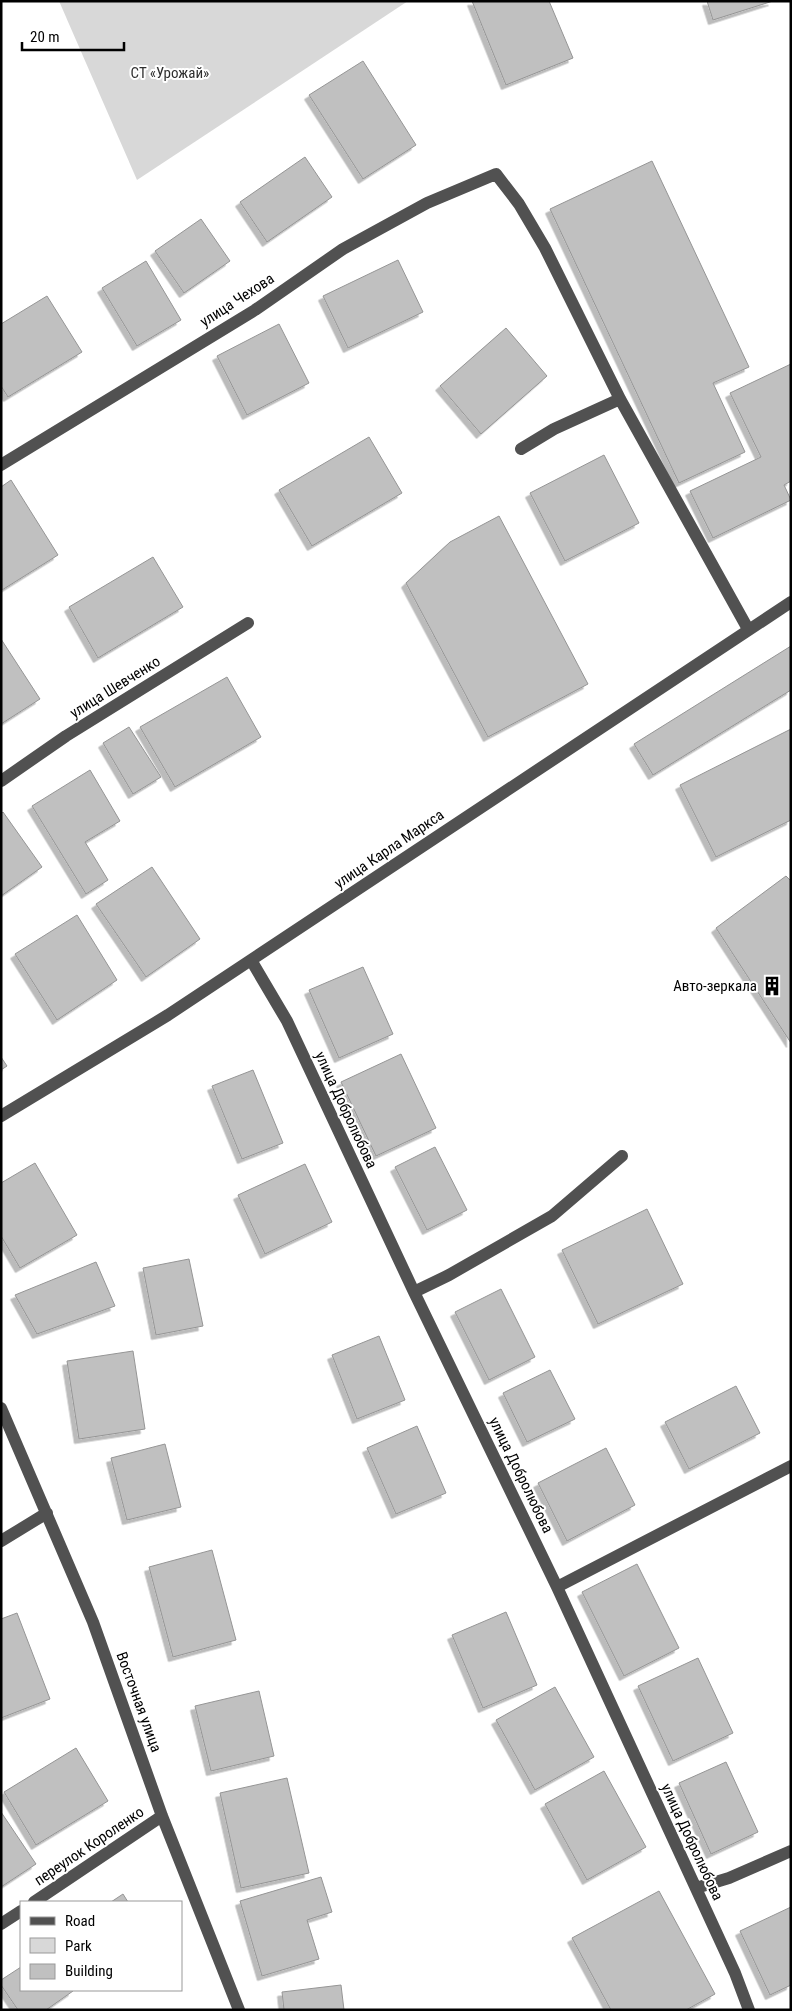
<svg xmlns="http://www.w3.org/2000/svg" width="792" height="2011" font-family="'Roboto Condensed',sans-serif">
<defs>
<filter id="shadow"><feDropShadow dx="-4.5" dy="4.5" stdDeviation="0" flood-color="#0004"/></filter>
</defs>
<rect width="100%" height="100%" fill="#fff"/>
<path fill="#d8d8d8" d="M 59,1 L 408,1 L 137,180 Z"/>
<path fill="#c0c0c0" stroke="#959595" filter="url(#shadow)" d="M 472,1 L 549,1 L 573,58 L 506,85 Z
M 707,1 L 773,1 L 713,20 Z
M 363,61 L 416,145 L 363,179 L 309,95 Z
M 305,157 L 332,197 L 267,242 L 240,202 Z
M 652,161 L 749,367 L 713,383 L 745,452 L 679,483 L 550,209 Z
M 201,219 L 230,261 L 184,293 L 155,251 Z
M 398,260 L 423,312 L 348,348 L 323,296 Z
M 146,261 L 181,320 L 137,346 L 102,288 Z
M 47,296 L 82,352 L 8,397 L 1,386 L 1,324 Z
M 279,324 L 309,383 L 247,415 L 217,356 Z
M 506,328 L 547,376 L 481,434 L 440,386 Z
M 791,364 L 791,481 L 784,485 L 791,500 L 713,538 L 690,491 L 761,457 L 730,393 Z
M 369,437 L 402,493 L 312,546 L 279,490 Z
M 604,455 L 639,523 L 565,561 L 530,493 Z
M 11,480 L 58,555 L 2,590 L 1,487 Z
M 499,516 L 588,684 L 488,737 L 406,583 L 450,542 Z
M 153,557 L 183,607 L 98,658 L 69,607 Z
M 1,639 L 40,699 L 1,724 Z
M 791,646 L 791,690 L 653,775 L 634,744 Z
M 227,677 L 261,737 L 175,787 L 140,727 Z
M 129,727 L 161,777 L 133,794 L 103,743 Z
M 791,729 L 791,820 L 716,857 L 680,785 Z
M 90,770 L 120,821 L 85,842 L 108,880 L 86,894 L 32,806 Z
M 3,812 L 42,867 L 1,896 L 1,814 Z
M 152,867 L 200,939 L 146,977 L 96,904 Z
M 786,876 L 791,881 L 791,1043 L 716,928 Z
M 77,915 L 117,980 L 57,1020 L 15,954 Z
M 363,967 L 393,1034 L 339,1058 L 309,990 Z
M 401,1054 L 436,1128 L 376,1156 L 341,1082 Z
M 1,1057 L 7,1066 L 1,1070 Z
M 253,1070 L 283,1143 L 242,1159 L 212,1086 Z
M 435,1147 L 467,1210 L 427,1230 L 395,1167 Z
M 35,1163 L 77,1235 L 20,1268 L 1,1236 L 1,1183 Z
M 305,1164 L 332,1222 L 265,1254 L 238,1195 Z
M 647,1209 L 683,1284 L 598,1324 L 562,1250 Z
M 189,1259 L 203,1326 L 156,1335 L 143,1268 Z
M 96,1262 L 115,1306 L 37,1334 L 15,1295 Z
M 501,1289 L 535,1357 L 489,1380 L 455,1312 Z
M 379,1336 L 405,1400 L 357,1419 L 332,1355 Z
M 133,1351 L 145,1429 L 79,1439 L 67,1361 Z
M 550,1370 L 575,1419 L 527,1442 L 503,1393 Z
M 736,1386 L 760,1433 L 689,1469 L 665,1422 Z
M 417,1426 L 446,1493 L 396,1514 L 367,1448 Z
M 165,1444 L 181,1507 L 127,1520 L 111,1458 Z
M 606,1448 L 635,1505 L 567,1541 L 538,1483 Z
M 212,1550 L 236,1640 L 173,1657 L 149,1567 Z
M 637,1564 L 679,1648 L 624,1676 L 582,1592 Z
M 506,1612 L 537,1685 L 483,1708 L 452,1635 Z
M 17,1613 L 50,1699 L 1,1718 L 1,1619 Z
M 698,1658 L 733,1733 L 673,1761 L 638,1686 Z
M 555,1687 L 594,1757 L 535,1790 L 496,1720 Z
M 259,1691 L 274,1756 L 211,1771 L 195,1706 Z
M 76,1748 L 108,1801 L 36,1845 L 4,1792 Z
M 726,1762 L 758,1832 L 711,1854 L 679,1783 Z
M 604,1771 L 646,1847 L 587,1880 L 545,1804 Z
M 287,1778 L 309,1873 L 241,1888 L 220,1793 Z
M 1,1812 L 36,1864 L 1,1887 Z
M 321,1877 L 332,1912 L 307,1920 L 319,1959 L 262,1976 L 240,1901 Z
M 659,1891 L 715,1994 L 686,2010 L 611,2010 L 572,1938 Z
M 123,1894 L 128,1902 L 111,1902 Z
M 791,1907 L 791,1985 L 770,1995 L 740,1931 Z
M 21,1967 L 21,1990 L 72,1990 L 73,1991 L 46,2010 L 18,2010 L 1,1985 L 1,1980 Z
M 341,1985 L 344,2010 L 284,2010 L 282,1992 Z"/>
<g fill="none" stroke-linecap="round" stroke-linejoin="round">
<path stroke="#515151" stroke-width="12" d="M 521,449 L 554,429 L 620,399
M 1,465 L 255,310 L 343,249 L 427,203 L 496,174 L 519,204 L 545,248 L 620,399 L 748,629
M 1,781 L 66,736 L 248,623
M 251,960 L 287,1021 L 414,1292 L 557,1587 L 735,1973 L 749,2010
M 1,1116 L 168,1015 L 791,602
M 414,1292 L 449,1275 L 552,1216 L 622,1156
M 1,1408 L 93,1622 L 162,1816 L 239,2010
M 1,1541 L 47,1513
M 557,1587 L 791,1466
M 696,1888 L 729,1878 L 791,1851
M 34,1902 L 162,1816
M 1,1924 L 21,1911"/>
</g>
<defs>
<symbol id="building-bare" viewBox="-9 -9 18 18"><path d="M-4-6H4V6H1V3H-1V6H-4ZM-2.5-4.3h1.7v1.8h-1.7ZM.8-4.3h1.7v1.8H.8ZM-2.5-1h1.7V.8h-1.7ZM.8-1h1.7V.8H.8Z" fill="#000" stroke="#fff" stroke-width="2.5" paint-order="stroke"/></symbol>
</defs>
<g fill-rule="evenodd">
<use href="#building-bare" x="758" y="972" width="28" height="28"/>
</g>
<g text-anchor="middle" stroke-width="4" stroke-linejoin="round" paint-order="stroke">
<g font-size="15" fill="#2f2f2f" stroke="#fff">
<text x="170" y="78">СТ «Урожай»</text>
</g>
<g font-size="15" fill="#000" stroke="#fff">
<text transform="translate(237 300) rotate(-33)" y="5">улица Чехова</text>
<text transform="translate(115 687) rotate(-32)" y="5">улица Шевченко</text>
<text transform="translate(389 849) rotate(-34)" y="5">улица Карла Маркса</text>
<text transform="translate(346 1110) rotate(65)" y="5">улица Добролюбова</text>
<text transform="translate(521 1475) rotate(64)" y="5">улица Добролюбова</text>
<text transform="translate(139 1702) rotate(70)" y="5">Восточная улица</text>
<text transform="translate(692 1842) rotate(65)" y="5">улица Добролюбова</text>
<text transform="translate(89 1846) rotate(-34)" y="5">переулок Короленко</text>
</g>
<g font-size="15" fill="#000" stroke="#fff" text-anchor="end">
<text x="757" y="991">Авто-зеркала</text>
</g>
</g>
<rect width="792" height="2011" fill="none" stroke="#000000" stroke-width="5"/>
<rect x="20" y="1901" width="162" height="90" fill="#ffffff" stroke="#999999"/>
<rect x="30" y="1917" width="25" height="8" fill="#515151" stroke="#999999"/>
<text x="65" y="1926" font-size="15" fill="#000000">Road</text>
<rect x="30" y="1938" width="25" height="15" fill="#d8d8d8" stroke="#999999"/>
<text x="65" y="1951" font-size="15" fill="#000000">Park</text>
<rect x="30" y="1964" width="25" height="15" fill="#c0c0c0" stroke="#999999"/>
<text x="65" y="1976" font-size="15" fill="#000000">Building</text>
<path d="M22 42v8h102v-8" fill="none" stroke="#000000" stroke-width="2.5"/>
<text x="30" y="42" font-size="15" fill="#000000" stroke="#ffffff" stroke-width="4" paint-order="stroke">20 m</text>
</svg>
